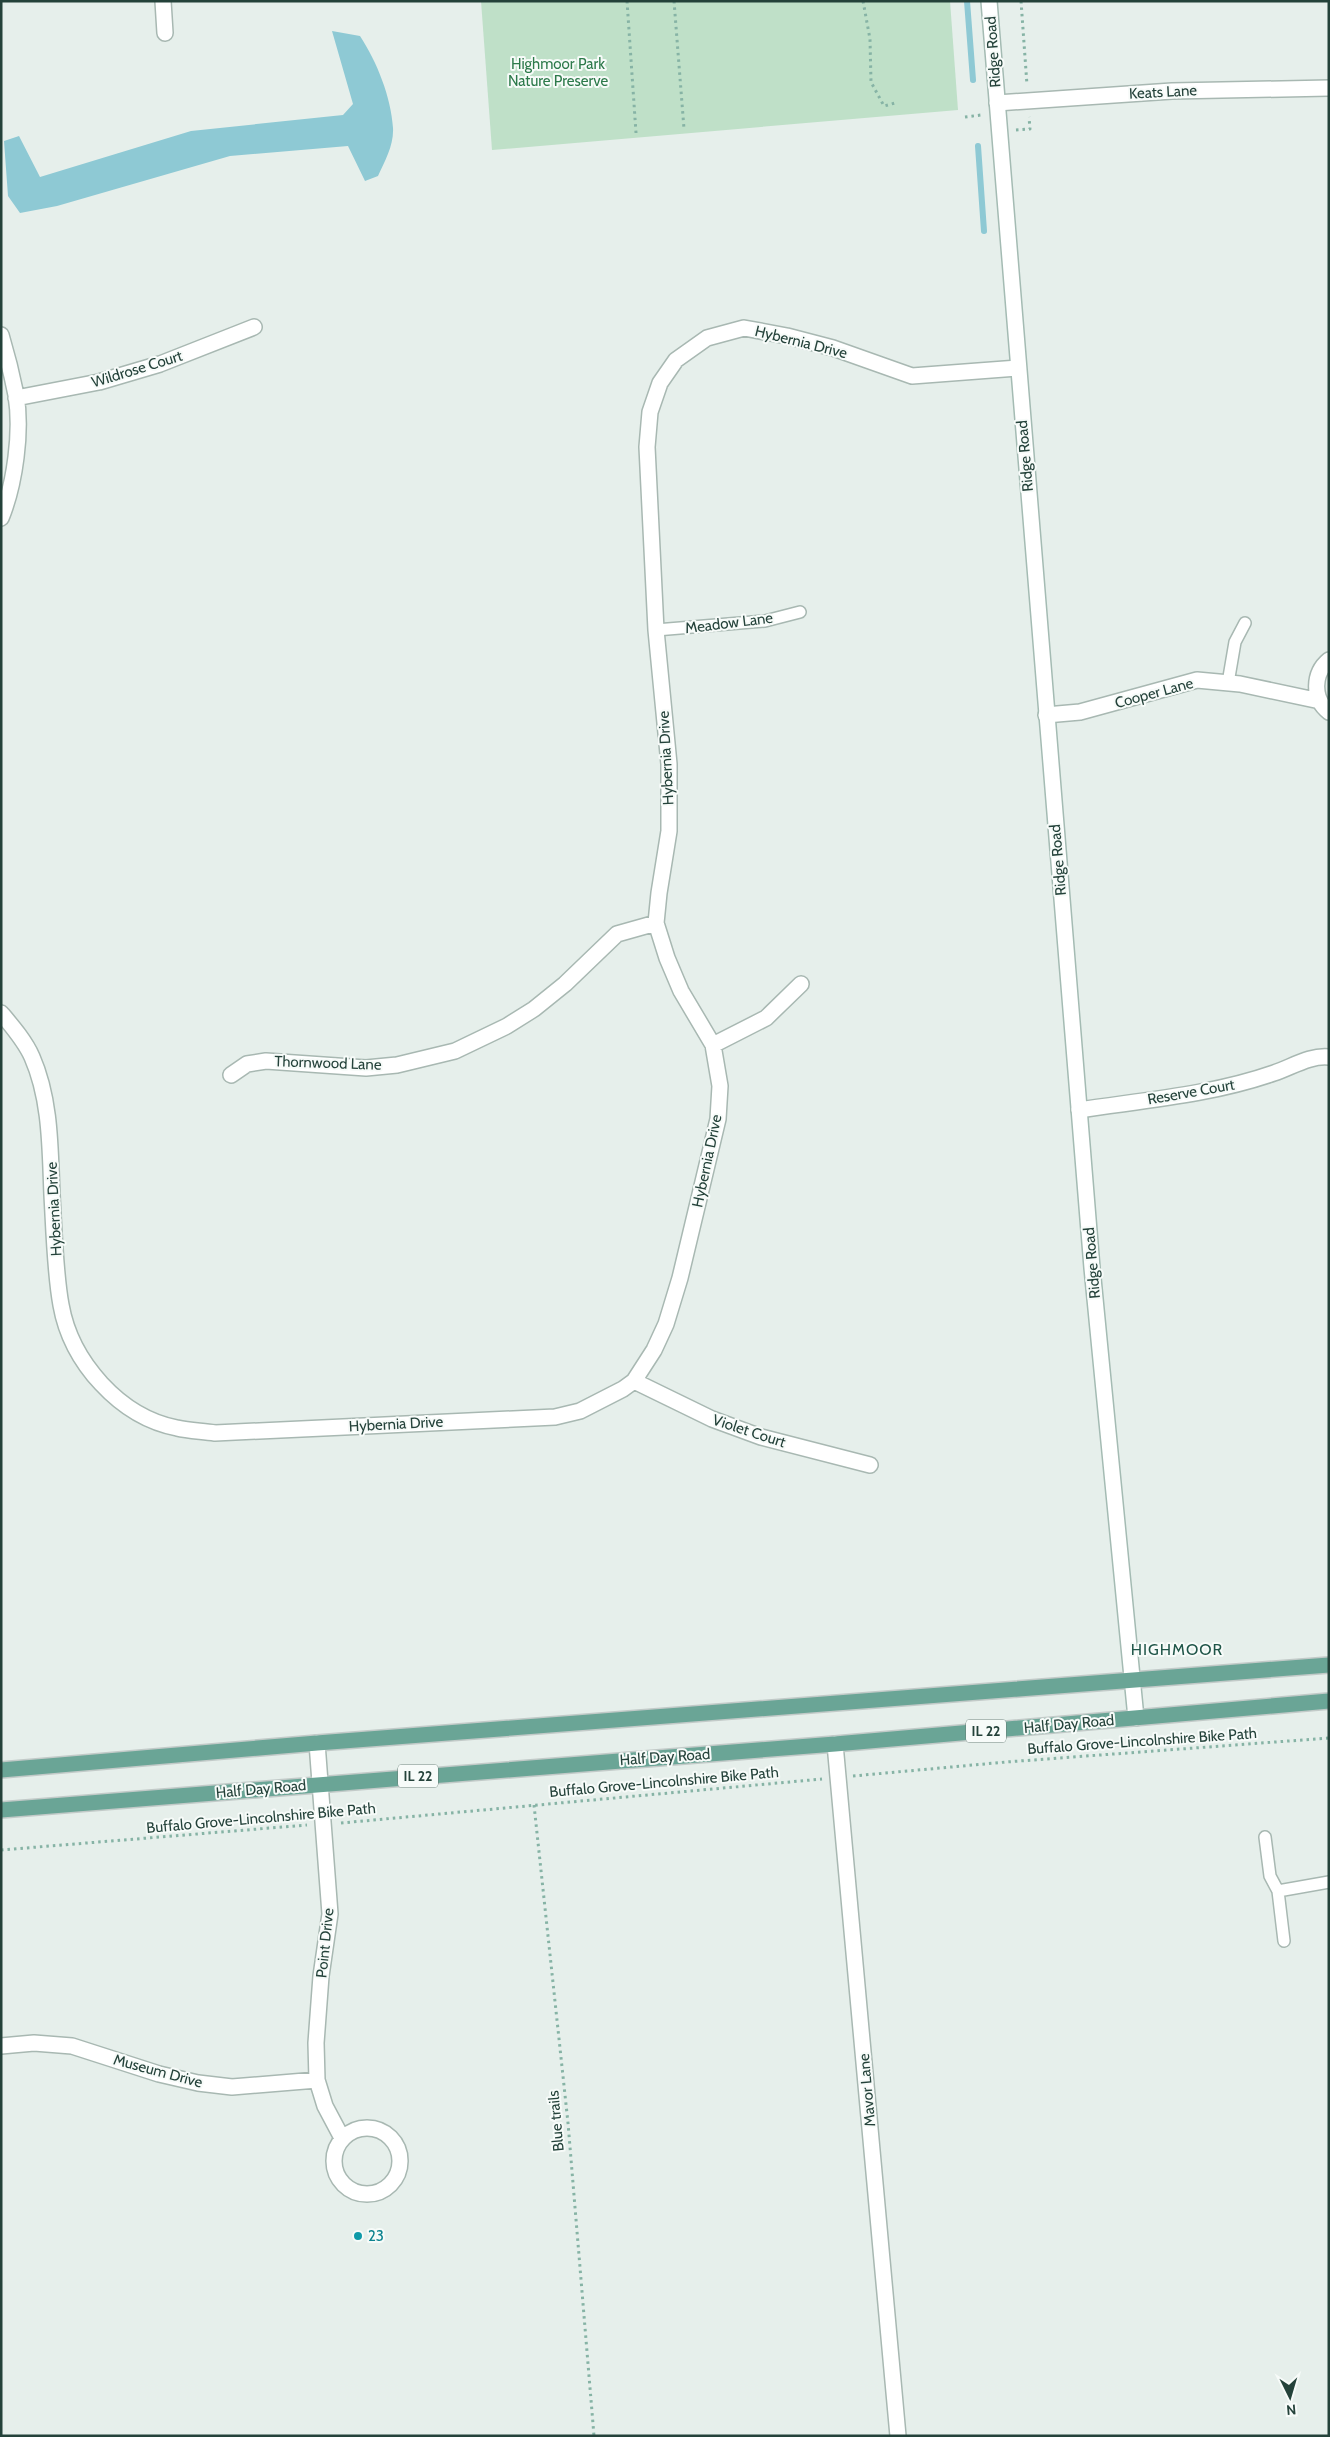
<svg xmlns="http://www.w3.org/2000/svg" width="1330" height="2437" font-family="Cabin,sans-serif">
<rect width="100%" height="100%" fill="#e6efeb"/>
<path fill="#bfe0c8" d="M 481,1 L 950,1 L 958,110 L 492,150 Z"/>
<path fill="#8ec9d4" d="M 332,31 L 360,36 C 377,62 391,97 393,128 C 394,145 385,161 378,176 L 365,181 L 348,146 L 230,156 L 57,206 L 20,213 L 8,196 L 4,141 L 19,136 L 40,177 L 191,131 L 343,115 L 353,104 Z"/>
<g fill="none" stroke-linecap="round" stroke-linejoin="round">
<path stroke="#8ec9d4" stroke-width="6" d="M 967,1 L 973,80
M 978,146 L 984,231"/>
<defs>
<path id="lane" d="M 656,630 L 765,621 L 800,612
M 1228,683 L 1235,642 L 1245,623
M 1265,1837 L 1270,1876 L 1278,1891 L 1329,1882
M 1278,1891 L 1284,1941"/>
<path id="street" d="M 163,1 L 165,33
M 997,103 L 1172,91 L 1329,88
M 1,335 C 7,355 12,375 16,395 C 22,431 15,484 1,518
M 16,398 L 99,382 L 160,364 L 254,327
M 1329,660 C 1313,673 1312,699 1329,712
M 1046,715 L 1080,712 L 1197,680 L 1240,684 L 1320,701
M 1,1013 C 12,1026 25,1041 32,1057 C 51,1100 50,1150 52,1195 C 54,1229 55,1273 61,1305 C 71,1362 120,1417 177,1428 C 189,1431 202,1431 215,1433 L 555,1417 L 580,1411 L 623,1389 L 634,1381 L 654,1350 L 666,1324 L 680,1278 L 718,1119 L 720,1086 L 713,1045 L 681,991 L 667,958 L 656,923 L 659,893 L 669,831 L 669,764 L 656,630 L 647,447 L 650,412 L 660,383 L 676,360 L 707,338 L 744,328 L 787,336 L 833,348 L 912,376 L 1018,368
M 713,1045 L 766,1018 L 801,984
M 231,1075 L 247,1064 L 266,1061 L 366,1068 L 397,1065 L 455,1051 L 507,1026 L 534,1009 L 565,984 L 617,934 L 656,923
M 1079,1110 C 1145,1100 1211,1095 1274,1073 C 1292,1067 1310,1055 1329,1057
M 634,1381 L 712,1419 L 761,1437 L 870,1465
M 317,1743 L 330,1914 L 321,1976 L 316,2043 L 317,2080 L 325,2106 L 342,2138
M 835,1744 L 898,2436
M 1,2046 L 34,2043 L 72,2046 L 159,2074 L 198,2083 L 232,2087 L 317,2080
M334 2161a33 33 0 1 1 66 0a33 33 0 1 1-66 0Z"/>
<path id="secondary" d="M 989,1 L 1092,1268 L 1136,1718"/>
<path id="primary" d="M 1,1770 L 317,1743 L 1329,1665
M 1,1810 L 835,1744 L 1329,1701"/>
</defs>
<use href="#lane" stroke="#a8b8b2" stroke-width="14"/>
<use href="#street" stroke="#a8b8b2" stroke-width="18"/>
<use href="#secondary" stroke="#a4bbb3" stroke-width="18"/>
<use href="#primary" stroke="#c2cac8" stroke-width="18"/>
<path stroke="#86b3a5" stroke-width="3" stroke-dasharray="2.5 4" stroke-linecap="butt" d="M 627,1 L 636,133
M 674,1 L 684,129
M 863,1 L 870,39 L 871,82 L 884,106 L 895,103
M 1021,1 L 1027,85
M 965,117 L 981,115
M 1016,130 L 1030,129 L 1029,117
M 853,1776 L 1006,1762 L 1329,1738
M 534,1805 L 568,2123 L 594,2436
M 341,1823 L 822,1779
M 1,1850 L 307,1825"/>
<use href="#lane" stroke="#fff" stroke-width="11"/>
<use href="#street" stroke="#fff" stroke-width="15"/>
<use href="#secondary" stroke="#fff" stroke-width="15"/>
<use href="#primary" stroke="#6aa596" stroke-width="15"/>
</g>
<circle fill="#0f9aa8" stroke="#f7fbf9" stroke-width="2" cx="358" cy="2236" r="5"/>
<g text-anchor="middle" stroke-width="4" stroke-linejoin="round" paint-order="stroke">
<g fill="#f7fbf9" stroke="#637a73" stroke-width="1">
<rect x="966" y="1719.5" width="40" height="23" rx="4"/>
<rect x="398" y="1764.5" width="40" height="23" rx="4"/>
</g>
<g font-size="14" font-weight="bold" fill="#24423a">
<text x="986" y="1736">IL 22</text>
<text x="418" y="1781">IL 22</text>
</g>
<g font-size="15" fill="#24423a" stroke="#f7fbf9">
<text transform="translate(993 52) rotate(-94)" y="5">Ridge Road</text>
<text transform="translate(1163 92) rotate(-3)" y="5">Keats Lane</text>
<text transform="translate(801 342) rotate(14)" y="5">Hybernia Drive</text>
<text transform="translate(137 369) rotate(-17)" y="5">Wildrose Court</text>
<text transform="translate(1025 456) rotate(-95)" y="5">Ridge Road</text>
<text transform="translate(729 623) rotate(-7)" y="5">Meadow Lane</text>
<text transform="translate(1154 693) rotate(-15)" y="5">Cooper Lane</text>
<text transform="translate(666 758) rotate(-93)" y="5">Hybernia Drive</text>
<text transform="translate(1058 860) rotate(-95)" y="5">Ridge Road</text>
<text transform="translate(328 1063) rotate(2)" y="5">Thornwood Lane</text>
<text transform="translate(1191 1092) rotate(-10)" y="5">Reserve Court</text>
<text transform="translate(707 1161) rotate(-78)" y="5">Hybernia Drive</text>
<text transform="translate(54 1209) rotate(-93)" y="5">Hybernia Drive</text>
<text transform="translate(1092 1263) rotate(-95)" y="5">Ridge Road</text>
<text transform="translate(396 1424) rotate(-3)" y="5">Hybernia Drive</text>
<text transform="translate(749 1431) rotate(18)" y="5">Violet Court</text>
<text transform="translate(1069 1724) rotate(-5)" y="5">Half Day Road</text>
<text transform="translate(1142 1741) rotate(-4)" y="5">Buffalo Grove-Lincolnshire Bike Path</text>
<text transform="translate(665 1757) rotate(-4)" y="5">Half Day Road</text>
<text transform="translate(664 1782) rotate(-5)" y="5">Buffalo Grove-Lincolnshire Bike Path</text>
<text transform="translate(261 1789) rotate(-5)" y="5">Half Day Road</text>
<text transform="translate(261 1818) rotate(-5)" y="5">Buffalo Grove-Lincolnshire Bike Path</text>
<text transform="translate(325 1943) rotate(-84)" y="5">Point Drive</text>
<text transform="translate(158 2071) rotate(15)" y="5">Museum Drive</text>
<text transform="translate(867 2090) rotate(-95)" y="5">Mavor Lane</text>
<text transform="translate(556 2121) rotate(-95)" y="5">Blue trails</text>
</g>
<g font-size="15" fill="#2d7a4b" stroke="#f7fbf9">
<text x="558" y="69">Highmoor Park<tspan x="558" dy="17">Nature Preserve</tspan></text>
</g>
<g font-size="15" fill="#0d838f" stroke="#f7fbf9" text-anchor="start">
<text x="368" y="2241">23</text>
</g>
<g font-size="16" letter-spacing="1" fill="#1f5548" stroke="#f7fbf9">
<text x="1177" y="1655">HIGHMOOR</text>
</g>
</g>
<rect width="1330" height="2437" fill="none" stroke="#24423a" stroke-width="5"/>
<g transform="translate(1290 2397) rotate(175)" stroke="#f7fbf9" stroke-width="4" paint-order="stroke">
<path d="M0-4L9 19L0 12L-9 19Z" fill="#24423a"/>
<text y="-8" font-size="14" font-weight="bold" text-anchor="middle" fill="#24423a">N</text>
</g>
</svg>
